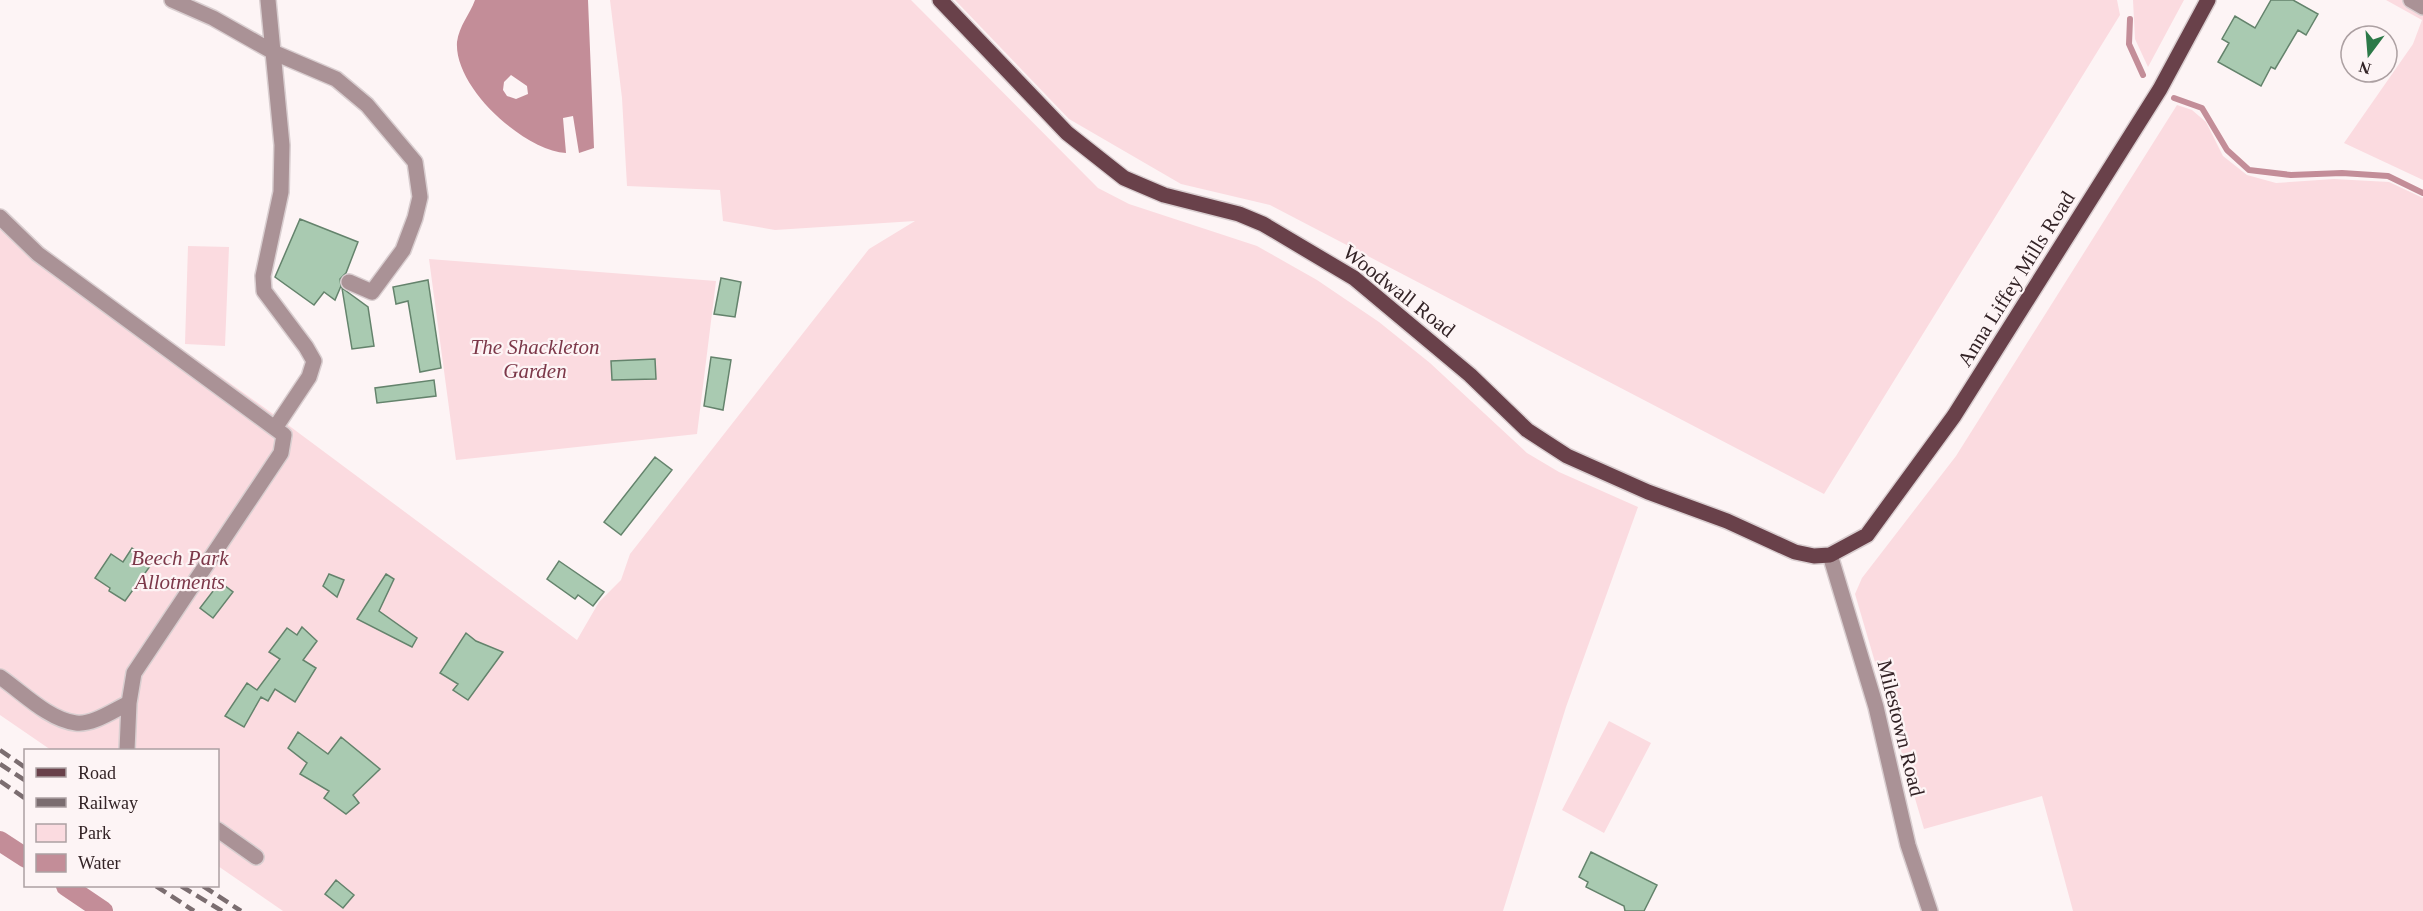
<svg xmlns="http://www.w3.org/2000/svg" width="2423" height="911" font-family="'Times New Roman',serif">
<rect width="100%" height="100%" fill="#fdf4f5"/>
<path fill="#fbdbe0" d="M 610,0 L 911,0 L 1098,188 L 1129,204 L 1257,246 L 1317,280 L 1379,322 L 1430,363 L 1527,453 L 1559,472 L 1638,507 L 1566,707 L 1503,911 L 283,911 L 218,866 L 218,750 L 51,750 L 0,715 L 0,208 L 27,238 L 276,416 L 577,640 L 599,602 L 621,580 L 630,554 L 869,249 L 915,221 L 775,230 L 723,221 L 720,190 L 627,186 L 622,98 Z
M 955,0 L 2117,0 L 2120,15 L 1824,494 L 1270,205 L 1181,184 L 1069,119 Z
M 2133,0 L 2184,0 L 2148,67 L 2135,39 Z
M 2386,0 L 2423,0 L 2423,180 L 2344,143 L 2413,44 L 2422,20 Z
M 2177,105 L 2192,110 L 2206,122 L 2223,156 L 2247,175 L 2276,183 L 2334,179 L 2389,182 L 2423,198 L 2423,911 L 2073,911 L 2042,796 L 1924,829 L 1855,594 L 1862,578 L 1956,456 Z
M 188,246 L 229,247 L 225,346 L 185,344 Z
M 429,259 L 716,281 L 697,434 L 456,460 Z
M 1609,721 L 1651,743 L 1604,833 L 1562,810 Z"/>
<path fill="#c38d98" fill-rule="evenodd" d="M 475,0 L 588,0 L 594,148 L 579,153 L 573,116 L 563,118 L 566,153 C 523,150 454,87 457,42 C 459,26 470,14 475,0 ZM 511,75 L 527,86 L 528,94 L 516,99 L 507,96 L 503,90 L 504,82 Z"/>
<g fill="none" stroke-linecap="round" stroke-linejoin="round">
<path stroke="#c38d98" stroke-width="6" d="M 2130,19 L 2129,44 L 2143,75
M 2174,98 L 2202,108 L 2227,150 L 2249,170 L 2291,175 L 2342,173 L 2388,176 L 2423,193"/>
<path stroke="#c38d98" stroke-width="20" d="M 0,841 L 26,858
M 66,886 L 103,911"/>
</g>
<path fill="#a9cab1" stroke="#64836c" stroke-width="1.5" d="M 2271,0 L 2293,0 L 2318,14 L 2306,35 L 2298,30 L 2275,69 L 2271,67 L 2261,86 L 2218,62 L 2229,43 L 2222,39 L 2235,16 L 2255,28 Z
M 300,219 L 358,242 L 346,273 L 340,279 L 341,286 L 335,300 L 324,292 L 314,305 L 275,277 Z
M 721,278 L 741,282 L 735,317 L 714,314 Z
M 428,280 L 441,368 L 420,372 L 408,301 L 396,304 L 393,287 Z
M 342,288 L 368,307 L 374,346 L 352,349 Z
M 711,357 L 731,360 L 723,410 L 704,406 Z
M 655,359 L 656,379 L 612,380 L 611,361 Z
M 434,380 L 436,396 L 377,403 L 375,388 Z
M 655,457 L 672,470 L 621,535 L 604,522 Z
M 132,548 L 153,562 L 125,601 L 109,591 L 110,588 L 95,578 L 111,554 L 123,562 Z
M 559,561 L 604,592 L 593,606 L 578,595 L 575,599 L 547,579 Z
M 329,574 L 344,580 L 337,597 L 323,586 Z
M 386,574 L 394,579 L 379,611 L 417,638 L 412,647 L 357,619 Z
M 220,582 L 233,592 L 213,618 L 200,608 Z
M 302,627 L 317,641 L 303,660 L 316,668 L 295,702 L 275,689 L 268,701 L 261,697 L 244,727 L 225,716 L 247,683 L 257,690 L 280,659 L 269,652 L 287,628 L 297,635 Z
M 466,633 L 476,641 L 503,652 L 468,700 L 453,690 L 458,684 L 440,673 Z
M 298,732 L 328,754 L 341,737 L 380,769 L 353,795 L 359,803 L 346,814 L 324,798 L 329,791 L 300,774 L 307,763 L 288,748 Z
M 1591,852 L 1657,885 L 1644,911 L 1625,911 L 1624,906 L 1586,887 L 1588,882 L 1579,877 Z
M 336,880 L 354,895 L 343,908 L 325,894 Z"/>
<g fill="none" stroke-linecap="round" stroke-linejoin="round">
<defs>
<path id="minor" d="M 172,0 L 213,18 L 275,53 L 336,79 L 367,105 L 415,162 L 420,197 L 415,218 L 403,250 L 372,292 L 349,282
M 268,0 L 282,145 L 281,192 L 263,276 L 264,291 L 306,347 L 314,361 L 309,377 L 275,428
M 2411,0 L 2423,7
M 0,217 L 38,254 L 284,435 L 281,453 L 134,673 L 129,703 L 127,750
M 1830,555 L 1876,707 L 1908,845 L 1930,911
M 0,677 C 22,692 49,720 76,723 C 93,725 114,710 129,703
M 218,830 L 256,857"/>
<path id="major" d="M 940,0 L 1067,133 L 1124,178 L 1164,195 L 1239,214 L 1263,224 L 1354,278 L 1470,375 L 1527,430 L 1567,456 L 1648,492 L 1727,521 L 1795,552 L 1814,556 L 1830,555 L 1867,535 L 1954,416 L 2160,89 L 2208,0"/>
</defs>
<use href="#minor" stroke="#d9ced0" stroke-width="18"/>
<use href="#major" stroke="#d9ced0" stroke-width="18"/>
<use href="#minor" stroke="#aa9296" stroke-width="15"/>
<use href="#major" stroke="#69414a" stroke-width="15"/>
<path stroke="#7b6d70" stroke-width="4.5" stroke-dasharray="12 6" stroke-linecap="butt" d="M 0,750 L 26,768
M 0,764 L 26,781
M 0,781 L 26,799
M 156,886 L 194,911
M 181,886 L 222,911
M 203,886 L 241,911"/>
</g>
<g text-anchor="middle" stroke-width="4.5" stroke-linejoin="round" paint-order="stroke">
<g font-size="21" fill="#332326" stroke="#fdf4f5">
<text transform="translate(2016 279) rotate(-58)" y="7">Anna Liffey Mills Road</text>
<text transform="translate(1399 291) rotate(38)" y="7">Woodwall Road</text>
<text transform="translate(1901 728) rotate(76)" y="7">Milestown Road</text>
</g>
<g font-size="21" font-style="italic" fill="#7c3849" stroke="#fdf4f5">
<text x="535" y="354">The Shackleton<tspan x="535" dy="24">Garden</tspan></text>
<text x="180" y="565">Beech Park<tspan x="180" dy="24">Allotments</tspan></text>
</g>
</g>
<rect x="24" y="749" width="195" height="138" fill="#fdf4f5" stroke="#aca0a2" stroke-width="1.5"/>
<rect x="36" y="768" width="30" height="9" fill="#69414a" stroke="#aca0a2" stroke-width="1.5"/>
<text x="78" y="779" font-size="18" fill="#332326">Road</text>
<rect x="36" y="798" width="30" height="9" fill="#7b6d70" stroke="#aca0a2" stroke-width="1.5"/>
<text x="78" y="809" font-size="18" fill="#332326">Railway</text>
<rect x="36" y="824" width="30" height="18" fill="#fbdbe0" stroke="#aca0a2" stroke-width="1.5"/>
<text x="78" y="839" font-size="18" fill="#332326">Park</text>
<rect x="36" y="854" width="30" height="18" fill="#c38d98" stroke="#aca0a2" stroke-width="1.5"/>
<text x="78" y="869" font-size="18" fill="#332326">Water</text>
<g transform="translate(2369 54) rotate(196)"><circle r="28" fill="#fdf4f5" stroke="#aca0a2" stroke-width="1.5"/>
<path d="M0-4.5L10 22L0 15L-10 22Z" fill="#2c7948"/>
<text y="-9" font-size="16" font-weight="bold" text-anchor="middle" fill="#332326">N</text>
</g>
</svg>
